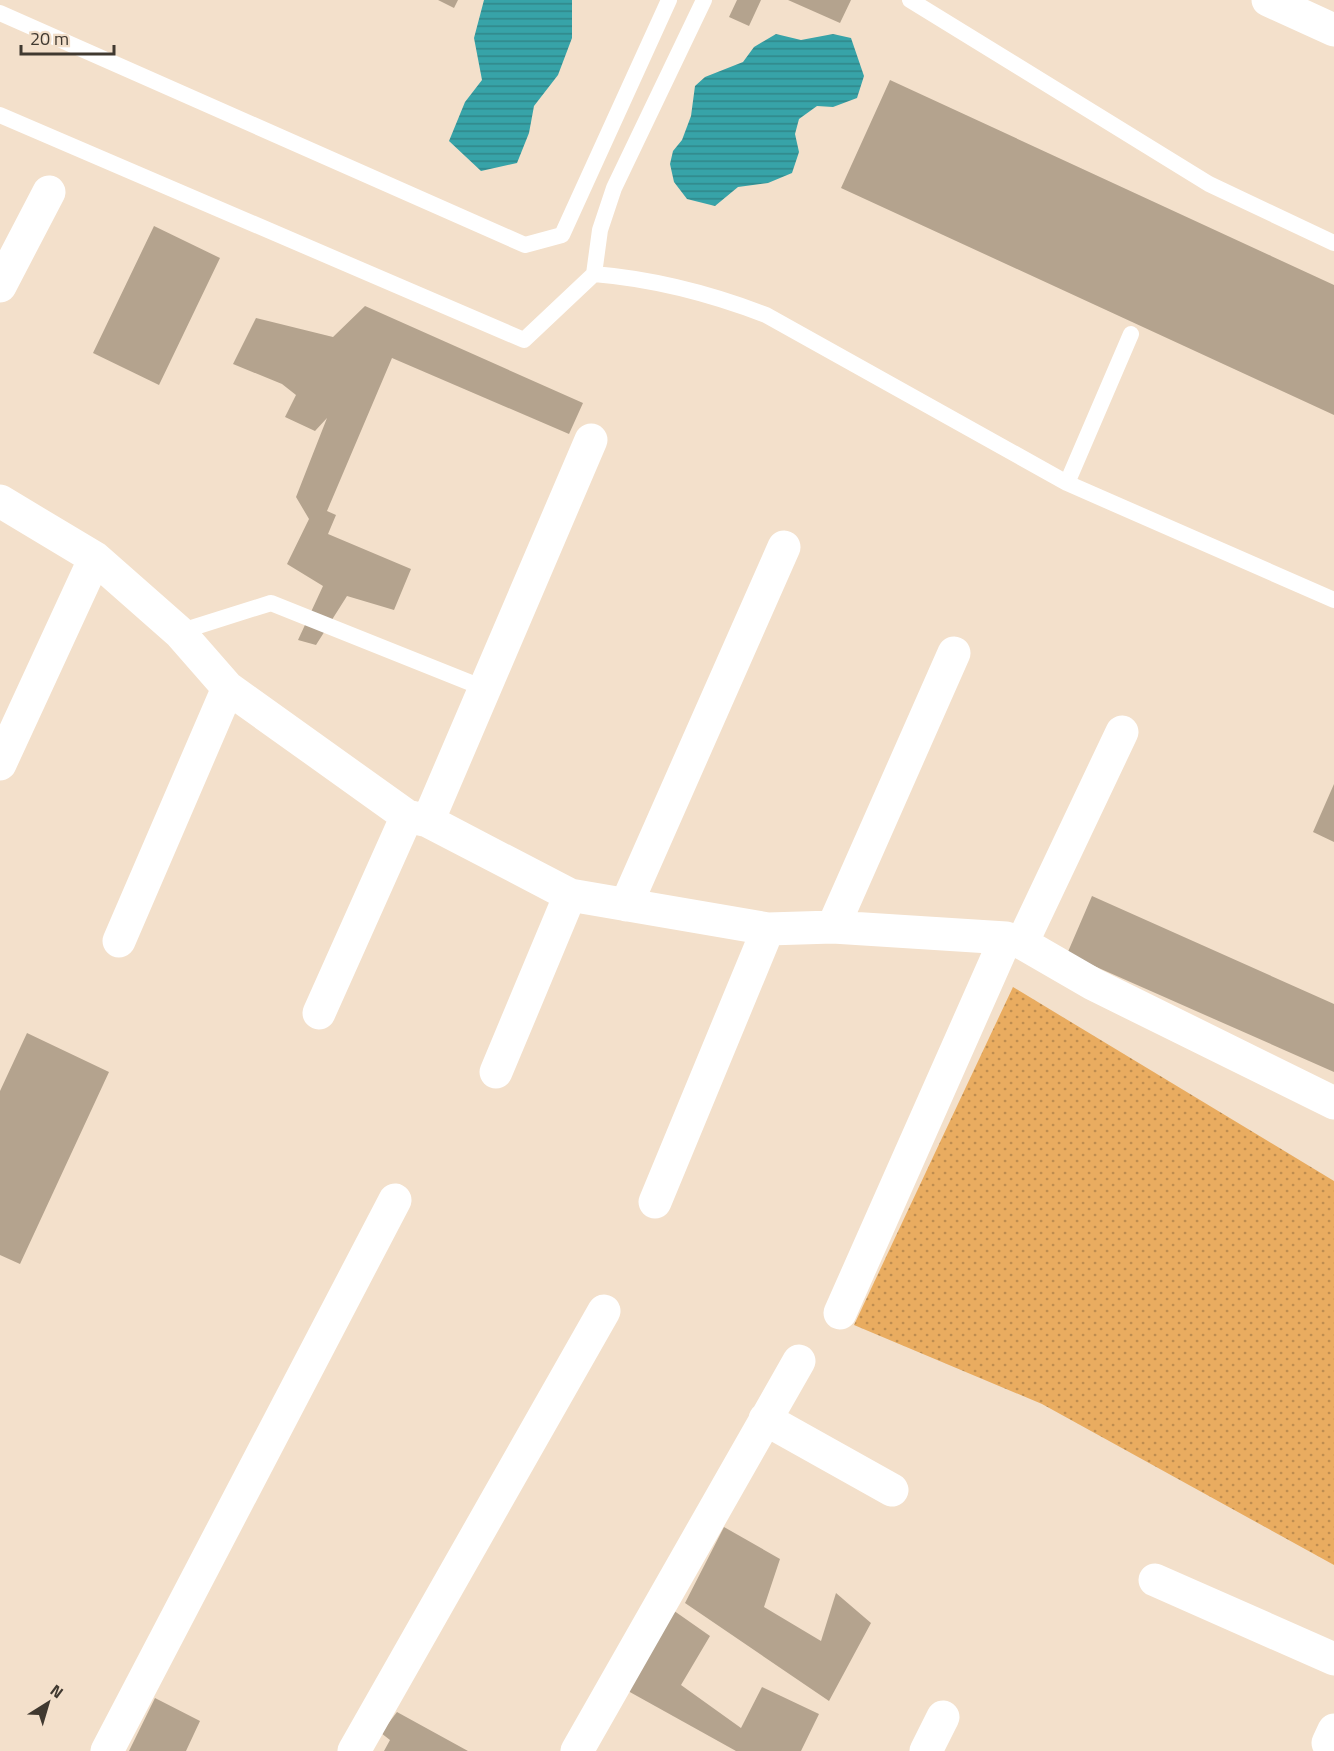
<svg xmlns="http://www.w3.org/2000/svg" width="1334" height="1751" font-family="'Titillium Web',sans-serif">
<defs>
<pattern id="grass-dots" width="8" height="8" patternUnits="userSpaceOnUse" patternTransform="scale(1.5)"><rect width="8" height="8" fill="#e9ac60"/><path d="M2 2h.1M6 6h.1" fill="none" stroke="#be8d50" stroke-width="1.8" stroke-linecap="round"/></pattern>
<pattern id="water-rules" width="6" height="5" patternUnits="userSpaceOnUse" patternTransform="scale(1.5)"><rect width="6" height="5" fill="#37a3a8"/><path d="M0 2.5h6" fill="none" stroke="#308689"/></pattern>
</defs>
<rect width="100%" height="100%" fill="#f3e0cb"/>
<path fill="url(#grass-dots)" d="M 1013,987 L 1334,1181 L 1334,1565 L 1042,1404 L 854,1325 Z"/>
<path fill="url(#water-rules)" d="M 484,0 L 572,0 L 572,38 L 558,75 L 534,106 L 529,133 L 517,163 L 481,171 L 449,141 L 465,102 L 482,80 L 474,38 Z
M 776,34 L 801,40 L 833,34 L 851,38 L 864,76 L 857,98 L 833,107 L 817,106 L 799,119 L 795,134 L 799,152 L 792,173 L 768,183 L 738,187 L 715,206 L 687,199 L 674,182 L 670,164 L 673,151 L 682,140 L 691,116 L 695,86 L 705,77 L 743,62 L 754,47 Z"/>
<path fill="#b4a38e" d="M 438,0 L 458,0 L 454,8 Z
M 737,0 L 761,0 L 749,26 L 729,17 Z
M 788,0 L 851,0 L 840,23 Z
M 890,80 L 1334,285 L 1334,415 L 841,188 Z
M 154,226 L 220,258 L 159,385 L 93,353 Z
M 365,306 L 583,403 L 569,434 L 392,358 L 327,511 L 336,515 L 328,534 L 411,569 L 394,610 L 347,596 L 316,645 L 298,640 L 323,586 L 287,564 L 309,519 L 296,497 L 327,418 L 315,431 L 285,417 L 296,395 L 282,384 L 233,364 L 256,318 L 333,337 Z
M 1334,784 L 1334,842 L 1313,832 Z
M 1092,896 L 1334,1004 L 1334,1072 L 1067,954 Z
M 27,1033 L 109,1072 L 20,1264 L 0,1255 L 0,1091 Z
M 724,1527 L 780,1559 L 764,1607 L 821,1641 L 836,1593 L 871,1623 L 829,1701 L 685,1603 Z
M 670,1608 L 710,1636 L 681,1685 L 741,1728 L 762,1687 L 819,1714 L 801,1751 L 736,1751 L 628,1691 Z
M 155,1698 L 200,1721 L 186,1751 L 129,1751 Z
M 397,1712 L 468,1751 L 384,1751 L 390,1740 L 381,1733 Z"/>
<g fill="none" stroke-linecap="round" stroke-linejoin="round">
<path stroke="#fff" stroke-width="16" d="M 910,0 L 1209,184 L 1334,243
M 0,13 L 525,245 L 562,235 L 669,0
M 0,115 L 524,340 L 594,274 C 654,279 709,293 766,315 L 1067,483 L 1334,600
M 594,274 L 600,230 L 614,188 L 704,0
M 1067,483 L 1131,334
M 179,632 L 271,603 L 486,689"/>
<path stroke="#fff" stroke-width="33" d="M 1268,0 L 1334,30
M 0,286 L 49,192
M 0,501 L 95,558 L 179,632 L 228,688 L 407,816 L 428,821 L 570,895 L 768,929 L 833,927 L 1006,938 L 1022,943 L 1093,984 L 1334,1103
M 0,764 L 95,558
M 428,821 L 591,440
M 626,905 L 784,547
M 833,927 L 954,653
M 119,941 L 228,688
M 1022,943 L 1122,732
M 319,1013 L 407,816
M 496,1072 L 570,895
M 655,1202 L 768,929
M 840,1313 L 1006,938
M 765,1419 L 892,1490
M 1155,1580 L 1334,1659
M 1328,1743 L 1334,1730
M 107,1751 L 395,1200
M 354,1751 L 604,1311
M 577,1751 L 799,1361
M 926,1751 L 943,1717"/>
</g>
<g transform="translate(48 1703) rotate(37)" stroke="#f3e0cb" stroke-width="4.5" paint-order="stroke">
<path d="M0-4.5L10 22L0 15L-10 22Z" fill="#403930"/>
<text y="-9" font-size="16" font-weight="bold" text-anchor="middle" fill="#403930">N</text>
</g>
<path d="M21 45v9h93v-9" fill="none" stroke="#403930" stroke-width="3"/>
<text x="30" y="45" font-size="18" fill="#403930" stroke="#f3e0cb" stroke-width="4.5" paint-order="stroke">20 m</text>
</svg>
